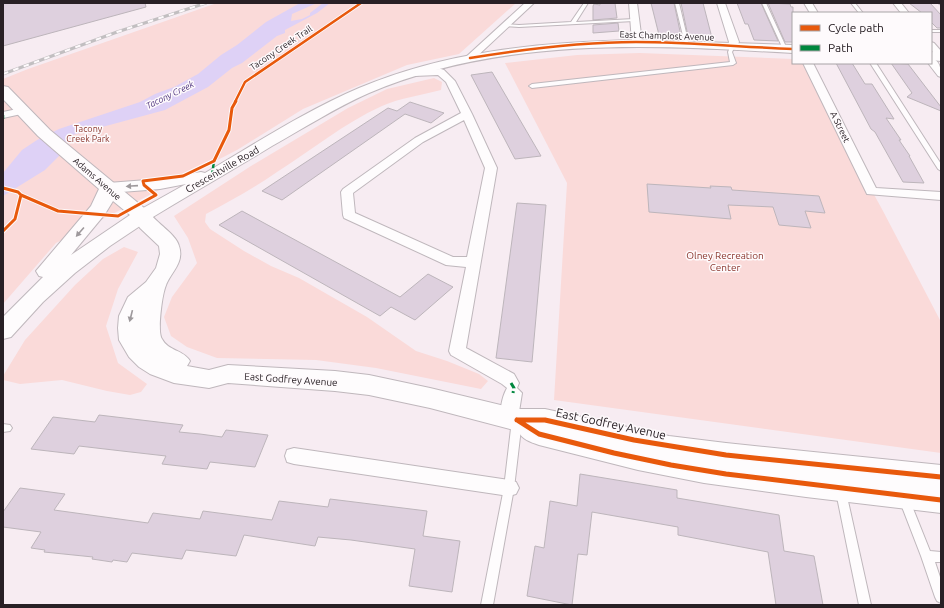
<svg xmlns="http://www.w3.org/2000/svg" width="944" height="608" font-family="Ubuntu,sans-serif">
<rect width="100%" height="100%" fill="#f7ecf2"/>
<path fill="#fadad9" d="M 217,3 L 516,3 L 459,54 L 407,65 L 303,109 L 237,150 L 56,243 L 3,304 L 3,79 L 28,69 Z
M 640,53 L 793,59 L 793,63 L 802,63 L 883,211 L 941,322 L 941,453 L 554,400 L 567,183 L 505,63 L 577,55 Z
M 434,78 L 442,82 L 441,90 C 422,95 400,98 382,106 C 344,123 312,150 277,172 C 254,188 230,201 206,214 L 205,222 L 210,229 L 244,251 L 271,266 L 299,278 L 367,317 L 416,351 L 447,361 L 479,374 L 488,381 L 481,389 L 376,368 L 316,360 L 217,358 L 187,347 L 171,336 L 164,317 L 172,297 L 197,263 L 188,238 L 174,216 L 251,166 L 348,108 L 387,89 Z
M 124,247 L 138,252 L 118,289 L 106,326 L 118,363 L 147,384 L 141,392 L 130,395 L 107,391 L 62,380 L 20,384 L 3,380 L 3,376 L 25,340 L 75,285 L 103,259 Z"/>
<path fill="#ded1f6" d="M 300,3 L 317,3 L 292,14 L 291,21 L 302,19 L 310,15 L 310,13 L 323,3 L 330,3 L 317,13 L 285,30 L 285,33 L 277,36 L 242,63 L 232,68 L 208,87 L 165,110 L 69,136 L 63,152 L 45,170 L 3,196 L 3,173 L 22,150 L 37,140 L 59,129 L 140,102 L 155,94 L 174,87 L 198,74 L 221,55 L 237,45 L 266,22 Z"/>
<path fill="#ded0de" stroke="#bdb5bb" d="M 3,3 L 145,3 L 146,7 L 3,46 Z
M 600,3 L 615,3 L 617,18 L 593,20 L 593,6 L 594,4 L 600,5 Z
M 651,3 L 674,3 L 681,36 L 659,35 Z
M 681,3 L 703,3 L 712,38 L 688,36 Z
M 737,3 L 761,3 L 778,41 L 754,40 L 748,24 L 745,24 Z
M 768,3 L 790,4 L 791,7 L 793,7 L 793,42 L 785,42 Z
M 909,3 L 930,3 L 941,15 L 941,28 L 937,28 L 931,22 L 931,13 L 922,13 Z
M 618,23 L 619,31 L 593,33 L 593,25 Z
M 836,63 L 852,63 L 865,84 L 872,84 L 894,119 L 886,118 L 901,140 L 899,140 L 910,156 L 909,156 L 924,183 L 903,182 L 875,132 L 871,129 Z
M 891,63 L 908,64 L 941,107 L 941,111 L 907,97 L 912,93 Z
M 492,72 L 541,156 L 515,159 L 471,75 Z
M 410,102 L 444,113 L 431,123 L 405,114 L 282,200 L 262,191 L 388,108 L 397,111 Z
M 647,184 L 711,188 L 710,186 L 731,187 L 732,190 L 819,196 L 825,213 L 805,211 L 811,228 L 779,225 L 773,207 L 728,205 L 731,219 L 649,212 Z
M 517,203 L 546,205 L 532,362 L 496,358 Z
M 242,211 L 400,297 L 428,274 L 453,287 L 415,320 L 391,307 L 380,316 L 219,225 Z
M 99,415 L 183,425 L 179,432 L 200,434 L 222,437 L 226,430 L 268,435 L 255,467 L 210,462 L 207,469 L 162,464 L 166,456 L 122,451 L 79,446 L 74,454 L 31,449 L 53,417 L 95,422 Z
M 580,474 L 677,490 L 677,498 L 779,515 L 784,551 L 814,556 L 823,605 L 776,605 L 768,552 L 678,535 L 678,527 L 592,512 L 587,555 L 578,554 L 572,605 L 527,596 L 535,546 L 544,548 L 550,501 L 577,506 Z
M 20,488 L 65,494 L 54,510 L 148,523 L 153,513 L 200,519 L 203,511 L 272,520 L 279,501 L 328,507 L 330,499 L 427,511 L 423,536 L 460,541 L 452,592 L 409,586 L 415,549 L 351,540 L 318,537 L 315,546 L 244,535 L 236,556 L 186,550 L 182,559 L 132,553 L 127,562 L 113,560 L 112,562 L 92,559 L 93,557 L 44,552 L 45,550 L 31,548 L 41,532 L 3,527 L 3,512 Z"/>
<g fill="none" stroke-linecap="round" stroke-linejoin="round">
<defs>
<path id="service" d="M 584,3 L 588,3 L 576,22 L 634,19 L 636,20 L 634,21 L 519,27 L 506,26 L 504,25 L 506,24 L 519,25 L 571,22 Z
M 675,3 L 679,3 L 689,45 L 685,44 Z
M 762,3 L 766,3 L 787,49 L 787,50 L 783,49 Z
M 851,3 L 855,3 L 863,13 L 859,13 Z
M 938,3 L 941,3 L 941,5 Z
M 931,30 L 941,30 L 941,32 L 931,32 Z
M 731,45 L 735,46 L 732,52 L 736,63 L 733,65 L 532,88 L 529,86 L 532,84 L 730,62 L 728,52 Z
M 870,63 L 876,63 L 941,164 L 941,171 L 938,169 Z
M 517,416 L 520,417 L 522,420 L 514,488 L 493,605 L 481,605 L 504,488 L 512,420 L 514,417 Z
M 3,424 L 10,425 L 12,428 L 10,431 L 3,432 Z
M 841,487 L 845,489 L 846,492 L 871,605 L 859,605 L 836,492 L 837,489 Z
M 904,494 L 908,496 L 930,551 L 941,552 L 941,562 L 935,562 L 941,580 L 941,603 L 937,601 L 935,597 L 921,556 L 899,499 L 900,496 Z"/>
<path id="minor" d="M 525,3 L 534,3 L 473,60 L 467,60 L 465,58 L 467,56 Z
M 629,3 L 637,3 L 642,42 L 637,45 L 632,42 Z
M 717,3 L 725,3 L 739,42 L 736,48 L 730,48 L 728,46 L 729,42 Z
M 804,3 L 812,3 L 818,13 L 810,13 Z
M 893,3 L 901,3 L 909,13 L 901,13 Z
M 931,42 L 934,43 L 941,51 L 941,60 C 933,58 931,50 931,42 Z
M 931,58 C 940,60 941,69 941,77 L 938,76 L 928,63 L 931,63 Z
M 803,63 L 813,63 L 876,188 L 941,192 L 941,200 L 867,194 Z
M 441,69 L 444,70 L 455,81 L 472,114 L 497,168 L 466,348 L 514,374 L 519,383 L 517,388 L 522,393 L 518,418 L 515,423 L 509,425 L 503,423 C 498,414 502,397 507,388 L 502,384 L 451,355 L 449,351 L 466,267 L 446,265 L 344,218 L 343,215 L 341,192 L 343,189 L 415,138 L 461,113 L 446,82 L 438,75 L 414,76 L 409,73 L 414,70 ZM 464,120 L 485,168 L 467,257 L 453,257 L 355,213 L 353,193 L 423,142 Z
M 22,108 L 26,109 L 27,111 L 26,113 L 3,118 L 3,112 Z
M 294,448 L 509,480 L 516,482 L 519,488 L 516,494 L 509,496 L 294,464 L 287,462 L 285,456 L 287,450 Z"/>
<path id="tertiary" d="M 635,40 L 793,45 L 793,53 C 651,45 503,36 369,93 C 335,108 304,128 272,146 C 231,171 189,195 148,220 L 142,221 L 136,220 L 134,216 L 136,212 L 186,184 L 160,189 L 108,193 L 102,191 L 100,188 L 102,185 L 108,183 L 160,179 L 201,172 L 205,173 C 255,144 305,111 359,88 C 446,51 541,42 635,40 Z
M 931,52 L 941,53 L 941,61 L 931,60 Z"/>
<path id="primary" d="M 142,210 L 149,212 C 156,223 176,234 179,246 C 185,264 169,273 165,288 C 162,297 157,332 162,339 C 168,351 184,350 190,361 L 187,366 L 209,370 L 228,365 L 335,371 L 369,375 L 430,388 L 517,409 L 545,409 L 669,436 L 726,443 L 941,465 L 941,513 L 806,497 L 704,483 L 638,470 L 539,445 C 530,442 522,439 518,431 L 430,408 L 369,395 L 335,391 L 228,383 L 209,388 L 174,383 L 150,374 L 139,367 L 129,357 L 119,340 L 118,328 L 119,316 L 128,297 L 146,282 L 156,268 L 160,254 L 159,246 L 140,228 L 132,216 L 135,212 Z"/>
<path id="trunk" d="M 3,86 L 8,87 L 50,130 L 149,212 L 152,216 L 149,220 L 110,246 L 75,273 L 43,302 L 11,337 L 3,339 L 3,317 L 43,277 L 39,276 L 36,271 L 91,206 L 99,189 L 38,136 L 3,99 ZM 113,201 L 130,215 L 71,255 L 105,214 Z"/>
</defs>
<use href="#service" stroke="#bfb7bc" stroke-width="2"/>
<use href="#minor" stroke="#bfb7bc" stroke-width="2"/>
<use href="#tertiary" stroke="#bfb7bc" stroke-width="2"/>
<use href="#primary" stroke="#bfb7bc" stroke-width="2"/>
<use href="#trunk" stroke="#bfb7bc" stroke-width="2"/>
<use href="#service" fill="#fefcfd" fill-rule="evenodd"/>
<use href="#minor" fill="#fefcfd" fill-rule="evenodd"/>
<use href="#tertiary" fill="#fefcfd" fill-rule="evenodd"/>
<use href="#primary" fill="#fefcfd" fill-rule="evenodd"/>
<use href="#trunk" fill="#fefcfd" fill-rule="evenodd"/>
<defs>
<path id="rail" d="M 3,74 L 117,32 L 206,3"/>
</defs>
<use href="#rail" stroke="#c2bfc1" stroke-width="3"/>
<use href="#rail" stroke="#fefafc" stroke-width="2" stroke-dasharray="5.5" stroke-linecap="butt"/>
<path stroke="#00873e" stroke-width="2.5" stroke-dasharray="4.5 2.5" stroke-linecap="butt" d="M 3,115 L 3,119
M 212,175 L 214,161"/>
<path stroke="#00873e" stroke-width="3" stroke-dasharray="6 3" stroke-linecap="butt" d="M 511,383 L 514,388 L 513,393"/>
<defs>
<path id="cycleway-far2" d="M 470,58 C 525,49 580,42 636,42 C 688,42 741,47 793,49
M 235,102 L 245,82 L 361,3"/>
<path id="cycleway-far1" d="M 3,188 L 18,192 L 21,195 L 15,219 L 3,231
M 21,195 L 58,211 L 118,216 L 156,195 L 144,185 L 143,181 L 183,176 L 214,161 L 229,130 L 232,108 L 236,101"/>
<path id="cycleway" d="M 517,420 L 539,434 L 614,453 L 671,465 L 726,474 L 941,500
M 517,420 L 545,420 L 634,440 L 726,455 L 941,477"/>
</defs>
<use href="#cycleway-far2" stroke="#fefafc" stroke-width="4"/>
<use href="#cycleway-far1" stroke="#fefafc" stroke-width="5"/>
<use href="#cycleway" stroke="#fefafc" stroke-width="8"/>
<use href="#cycleway-far2" stroke="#e8590c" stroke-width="2.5"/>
<use href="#cycleway-far1" stroke="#e8590c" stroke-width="3"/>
<use href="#cycleway" stroke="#e8590c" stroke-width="5"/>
</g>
<defs><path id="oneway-solid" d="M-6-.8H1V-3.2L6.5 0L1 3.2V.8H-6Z"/></defs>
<g fill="#9e999c">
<use href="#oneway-solid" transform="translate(132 186) rotate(176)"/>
<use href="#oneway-solid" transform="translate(80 232) rotate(131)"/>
<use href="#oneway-solid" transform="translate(131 316) rotate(104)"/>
</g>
<g text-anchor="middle" stroke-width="3" stroke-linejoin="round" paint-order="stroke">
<g font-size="9" fill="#282025" stroke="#fefafc">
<text transform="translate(667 36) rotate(2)" y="3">East Champlost Avenue</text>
<text transform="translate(281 48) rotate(-34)" y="3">Tacony Creek Trail</text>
<text transform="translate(840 127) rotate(64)" y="3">A Street</text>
<text transform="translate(97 179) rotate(41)" y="3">Adams Avenue</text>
</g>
<g font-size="9" font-style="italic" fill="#523881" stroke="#fefafc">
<text transform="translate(170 95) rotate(-26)" y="3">Tacony Creek</text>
</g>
<g font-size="9" fill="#8a352c" stroke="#fefafc">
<text x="88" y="132">Tacony<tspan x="88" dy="10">Creek Park</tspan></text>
</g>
<g font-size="10" fill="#282025" stroke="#fefafc">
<text transform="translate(222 169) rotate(-30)" y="4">Crescentville Road</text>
<text transform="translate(291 379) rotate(4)" y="4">East Godfrey Avenue</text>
</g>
<g font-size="10" fill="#8a352c" stroke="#fefafc">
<text x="725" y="259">Olney Recreation<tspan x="725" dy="12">Center</tspan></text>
</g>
<g font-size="12" fill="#282025" stroke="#fefafc">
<text transform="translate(611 424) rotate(12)" y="4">East Godfrey Avenue</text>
</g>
</g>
<rect width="944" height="608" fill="none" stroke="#282025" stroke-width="8"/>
<rect x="792" y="12" width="140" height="52" fill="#fefafc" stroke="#a8a3a6"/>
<rect x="800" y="25" width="20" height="6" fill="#e8590c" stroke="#a8a3a6"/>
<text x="828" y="32" font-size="12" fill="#282025">Cycle path</text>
<rect x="800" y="45" width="20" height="6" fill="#00873e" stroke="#a8a3a6"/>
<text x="828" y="52" font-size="12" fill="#282025">Path</text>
</svg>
